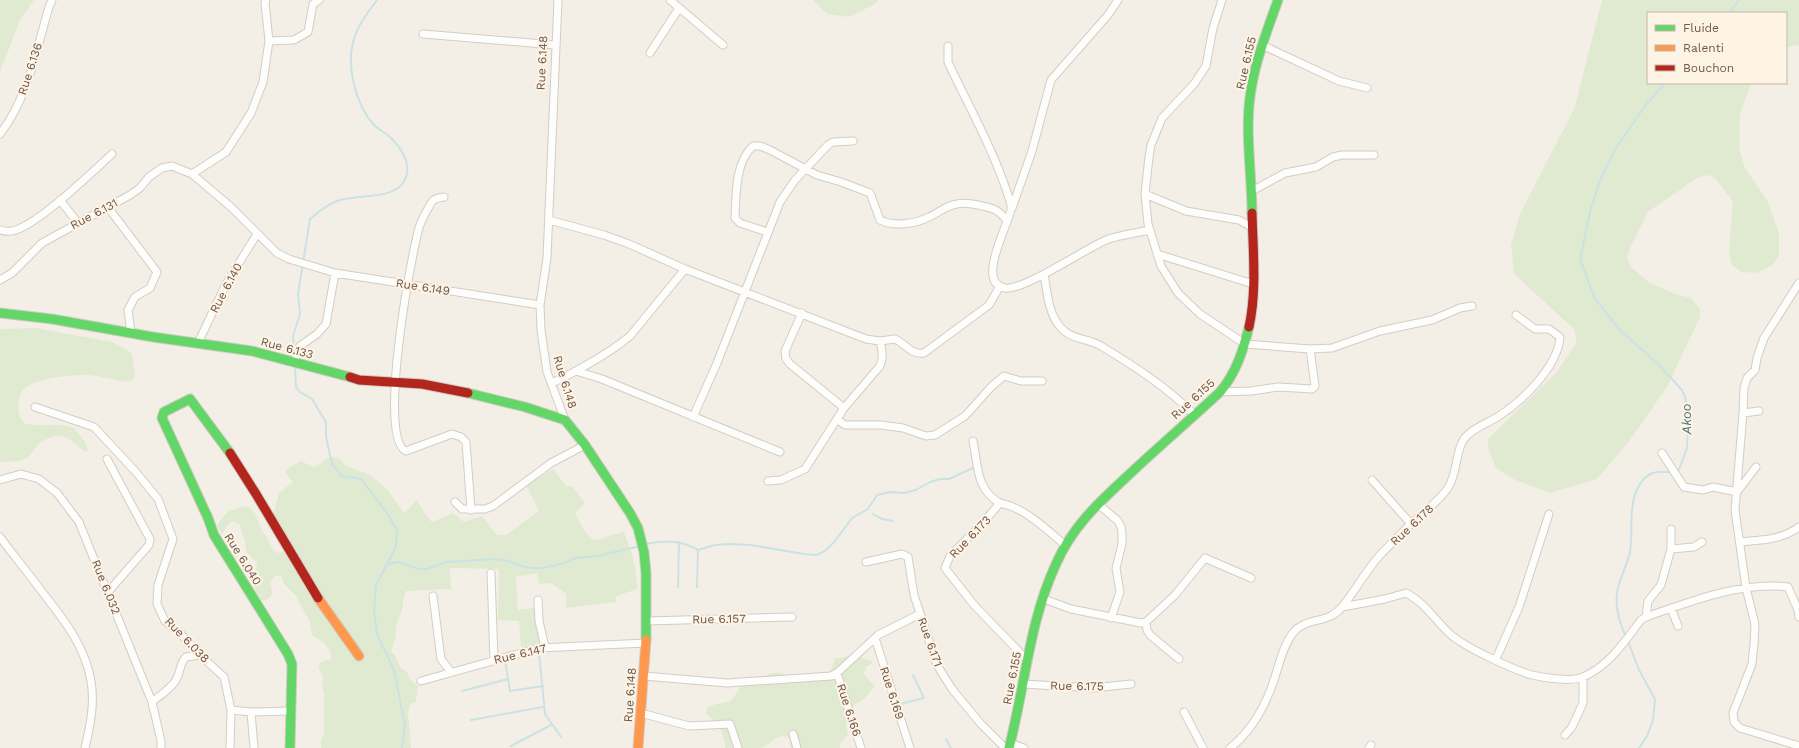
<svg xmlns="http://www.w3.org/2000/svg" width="1799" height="748" font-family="'Work Sans',sans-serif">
<rect width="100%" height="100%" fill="#f4efe6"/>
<path fill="#e0ead1" d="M 0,0 L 34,0 L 20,20 L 0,72 Z
M 813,0 L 878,0 L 875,4 L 849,17 L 827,14 Z
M 1602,0 L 1799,0 L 1799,45 L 1786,47 L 1786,13 L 1648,13 L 1648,83 L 1751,83 L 1740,114 L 1739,148 L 1745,168 L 1767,200 L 1779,233 L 1779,256 L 1771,266 L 1757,273 L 1741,272 L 1732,265 L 1729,251 L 1733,202 L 1715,178 L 1707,175 L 1697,178 L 1648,212 L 1630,248 L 1627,259 L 1631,267 L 1650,283 L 1675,294 L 1691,298 L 1700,309 L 1700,317 L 1667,387 L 1630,440 L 1597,479 L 1550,493 L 1515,480 L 1496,468 L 1488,448 L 1488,439 L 1556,373 L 1576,343 L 1575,330 L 1514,274 L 1511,245 L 1520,214 L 1575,107 Z
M 36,328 L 112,342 L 132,353 L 135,376 L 132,380 L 126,382 C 114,379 102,377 90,375 C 76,374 38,378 27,387 C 22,390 20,394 19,400 C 18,409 18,415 24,423 C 40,428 57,421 74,428 L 86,443 L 88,451 L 84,452 C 69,436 57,429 38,445 C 34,449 31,456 25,459 C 18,463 8,461 0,462 L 0,329 Z
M 331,457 L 340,459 L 346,466 L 370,475 L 386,488 L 404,513 L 417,500 L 425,514 L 432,522 L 453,513 L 464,522 L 482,516 L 497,535 L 506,535 L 539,511 L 526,485 L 553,469 L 567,487 L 572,486 L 585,503 L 575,514 C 580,522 587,539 597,540 C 600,540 603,538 606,537 C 611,534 618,534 624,532 L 633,557 L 638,589 L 616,596 L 616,602 L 566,608 L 566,594 L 551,583 L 539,584 L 537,573 L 516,577 L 518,610 L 534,608 L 540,642 L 521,648 L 519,621 L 498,620 L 499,569 L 450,568 L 451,589 L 406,591 L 403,601 L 403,608 L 396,625 L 395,639 L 391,651 L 395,655 L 401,668 L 407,672 L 410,679 L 418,686 L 416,702 L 411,704 L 408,712 L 411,748 L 321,748 L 321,739 L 324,735 L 324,693 L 322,686 L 323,676 L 318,667 L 321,662 L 331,659 L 331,653 L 325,644 L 312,635 L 310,622 L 295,595 L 284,584 L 281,575 L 275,576 L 270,582 L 272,592 L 271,596 L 265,601 L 260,600 L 254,589 L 257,563 L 246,551 L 245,541 L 239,524 L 233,521 L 227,526 L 224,532 L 221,533 L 217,526 L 222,518 L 229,511 L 245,506 L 249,507 L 255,513 L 263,532 L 268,539 L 273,551 L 279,553 L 285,551 L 282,526 L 273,514 L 279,493 L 293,482 L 285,472 L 290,467 L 301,461 L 313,467 C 322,466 323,458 331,457 Z
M 850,655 L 872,661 L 872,664 L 867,666 L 864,673 C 866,680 872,681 875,686 L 864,699 L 854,705 L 846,726 L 848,735 L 841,742 L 840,748 L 791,748 L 789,738 C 776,731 772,745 761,748 C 752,748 735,748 725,748 C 725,732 717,723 706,713 L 708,707 L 716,704 L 731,701 L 743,683 L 762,679 C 767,673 774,672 782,673 L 788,678 L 826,673 L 831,670 L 835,658 L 843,658 Z"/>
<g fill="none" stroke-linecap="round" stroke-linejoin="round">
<path stroke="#c9e2e3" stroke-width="2" d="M 1729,13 L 1739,0
M 294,353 L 293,336 L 300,314 L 298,294 L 310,219 C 318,212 327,205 337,201 C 356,194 391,200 403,183 C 414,167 402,149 391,138 C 386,133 379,130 374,125 C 355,104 345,63 355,36 C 359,23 369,11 377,0
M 295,365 L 296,387 L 300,392 L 312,399 L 326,422 L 326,437 L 332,464 L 342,476 L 361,479 L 387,513 L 397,530 L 396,547 L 376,585 L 374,610 L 377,634 L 394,670 L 405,725 L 402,748
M 873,514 L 882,519 L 893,521
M 646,544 C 665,540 681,540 698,550 L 715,545 L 729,544 L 751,545 L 804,554 L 817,555 L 826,550 L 835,541 L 852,518 L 868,509 L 877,495 L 889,492 L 904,493 L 916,490 L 930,482 L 940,479 L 949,479 L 973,468
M 387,564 L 399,562 L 419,569 L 427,569 L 446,562 L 496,559 L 509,561 L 517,565 L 531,568 L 542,568 L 565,563 L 575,558 L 598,556 L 640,546
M 678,587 L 679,542
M 697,587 L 698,550
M 1626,637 C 1620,624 1615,608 1617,593 C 1619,579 1627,566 1630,552 C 1634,528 1626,501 1643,480 C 1655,466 1666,476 1679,470 L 1687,448 L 1688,422 L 1685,397 L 1682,390 L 1660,366 L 1618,328 L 1594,297 L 1580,259 L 1591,208 L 1601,178 L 1615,150 L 1644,107 L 1665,83
M 1628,641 L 1639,670 L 1655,699 L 1653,720 L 1647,736 L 1639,748
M 539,653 L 545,714 L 561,737
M 505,660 L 510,691 L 543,686
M 462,691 L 508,679
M 900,704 L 924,698 L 913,675
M 471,720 L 543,707
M 946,739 L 951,748
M 511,746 L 551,725"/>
<defs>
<path id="street" d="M 558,0 L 547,258 L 540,305 L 541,330 L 547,372 L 565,420
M 670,0 L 723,45
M 1222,0 L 1213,28 L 1206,66 L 1194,84 L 1162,118 L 1151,145 L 1149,157 L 1145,194 L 1148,224 L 1161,266 L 1178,293 L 1200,314 L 1245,344 L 1310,349 L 1332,348 L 1380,331 L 1432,320 L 1460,308 L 1472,306
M 423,34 L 555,45
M 269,41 L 294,40 L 308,32 L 313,4 L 319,0
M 1262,45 L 1339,81 L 1367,88
M 948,46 L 948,62 C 968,105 992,147 1007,192 C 1008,197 1012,204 1011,209 C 1009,224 975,283 1005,288 C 1023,291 1085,249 1106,240 C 1119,235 1136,233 1150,230
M 650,53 L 679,8
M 0,134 C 28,98 36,51 49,7 L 52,0
M 192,174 L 226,152 L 251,113 L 263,82 L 269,41 L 265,3 L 266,0
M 1252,191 L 1285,173 L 1316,167 L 1333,157 L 1342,155 L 1374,155
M 1145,194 L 1186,211 L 1239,220 L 1252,227
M 444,197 C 439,198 434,198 431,203 C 427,210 421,220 419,228 C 411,256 377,439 406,451 L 452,434 L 461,437 L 466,442 L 471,510
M 60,200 L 78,223
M 107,206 L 157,272 L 150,288 L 135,297 L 128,310 L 131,333
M 1012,208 L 1032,151 L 1051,80 L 1108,15 L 1118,0
M 549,220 L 604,235 L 629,244 L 685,269 L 866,339 L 880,341 L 895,339 C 906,344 910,355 924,353 L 989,305 L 1000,286
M 0,230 C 4,231 8,232 12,231 C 36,227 92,172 112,154
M 767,232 L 740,223 L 735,218 C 736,195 735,162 753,146 L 760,146 L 770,150 L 817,175 L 841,182 L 870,193 L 880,220 C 894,227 915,224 929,217 C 938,213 947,205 957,204 C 965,202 974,204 982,206 C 994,208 1000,211 1007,221
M 1157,254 L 1253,284
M 1044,274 C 1047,290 1048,311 1058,324 C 1070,341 1086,337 1101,346 C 1136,367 1166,387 1195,415
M 0,280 L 12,273 L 42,243 L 130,195 L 140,188 L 149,177 L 162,168 L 172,166 L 192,174 L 231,207 L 277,253 L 289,259 L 335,273 L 540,305
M 1799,283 L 1764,338 L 1757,358 L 1755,370 L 1747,378 L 1744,388 L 1743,413 L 1735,510 L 1746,588 L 1755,624 L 1754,644 L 1752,664 L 1733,713 L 1734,722 L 1740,728 L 1799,746
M 802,313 L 785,351 L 786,359 L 790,364 L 844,408
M 198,343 L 226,284 L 257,234
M 294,362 L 300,346 L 317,334 L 326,324 L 335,273
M 576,371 L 602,379 L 780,452
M 552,383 C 579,370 607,355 630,336 L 685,269
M 1220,392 L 1251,391 L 1278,387 L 1312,389 L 1315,386 L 1310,349
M 35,407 L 94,427 L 135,471 L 158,499 L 173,539 L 158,585 L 157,604 L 165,621 L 181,634 L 200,655 L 224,677 L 231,710 L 230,748
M 1743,413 L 1759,411
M 693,417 L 717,363 L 780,202 L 795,180 L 828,145 L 833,142 L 853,141
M 838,420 L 845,425 L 881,425 L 903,428 L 926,436 L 935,435 L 965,416 L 992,386 L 1004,376 L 1021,381 L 1042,381
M 973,441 C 978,465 976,490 1000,503 L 983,523 L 950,556 L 945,568 L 974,605 L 1028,661
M 1662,453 L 1684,487 L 1703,490 L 1713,487 L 1737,492 L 1756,467
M 107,459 L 150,539 L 149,545 L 108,592
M 0,480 L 21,474 L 39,479 L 57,493 L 79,522 L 152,702 L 161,741 L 161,748
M 1372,480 L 1411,524
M 768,481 L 781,480 L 805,469 L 844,408 L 880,366 C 884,357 882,350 880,341
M 455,502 L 462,509 L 485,509 L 493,506 L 551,463 L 585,445
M 1000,503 C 1025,508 1046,529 1065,545
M 1098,504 L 1118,521 L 1121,527 L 1122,533 L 1122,544 L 1116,568 L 1120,592 L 1111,618
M 0,537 C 14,556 29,574 43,593 C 64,620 85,646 91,681 C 95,704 90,726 85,748
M 1740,542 C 1761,540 1781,540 1799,527
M 1671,549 L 1671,529
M 866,562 L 902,554 L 908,557 L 914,595 L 937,665 L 952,689 L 981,724 L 1005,748
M 491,573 L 494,660
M 433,596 L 441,659 L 451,672
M 1044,599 L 1071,609 L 1141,623 L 1146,622 L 1175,595 L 1205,558 L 1251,578
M 538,600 L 539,621 L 545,647
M 1342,607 L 1385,599 L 1406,593 C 1424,602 1436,621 1450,634 C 1464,647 1514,670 1532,675 C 1544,678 1572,682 1583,677 C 1609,666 1625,641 1641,620 L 1646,617 C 1690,602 1741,581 1788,587 L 1798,610 L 1799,617
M 1671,608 L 1678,626
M 1646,617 L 1648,601 L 1661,585 L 1671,549 L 1694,547 L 1702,542
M 646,621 L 792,617
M 1146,622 L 1147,630 L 1150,635 L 1179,659
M 875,638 L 910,748
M 1496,659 L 1519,607 L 1549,514
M 837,673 L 861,748
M 644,676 L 727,683 L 831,676 L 837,673 L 878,635 L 920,614
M 421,681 L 539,648 L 646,643
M 1023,684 L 1093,688 L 1131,684
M 152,702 C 160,695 171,689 176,680 C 181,672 179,664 186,657 L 200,655
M 231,710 L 251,712 L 291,711
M 251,712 L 254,748
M 1184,712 L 1203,748
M 641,713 L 689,726 L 730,724 L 738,748
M 793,734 L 797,748
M 1565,735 L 1572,727 L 1583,703 L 1583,678
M 1010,743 L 1024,748
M 1230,748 C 1251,732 1266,705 1274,680 C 1279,665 1283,646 1293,633 C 1305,617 1329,624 1342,607 C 1356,590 1366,570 1381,554 C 1391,544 1401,533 1411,524 C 1424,512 1438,502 1448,488 C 1458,472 1455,452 1464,439 C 1471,429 1488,423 1499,416 C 1522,401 1558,367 1560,337 L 1549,329 L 1535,329 L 1516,315
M 1369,748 L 1371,745"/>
<path id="fast" d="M 1252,213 C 1252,175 1245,135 1250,97 C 1254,64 1267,31 1278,0
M 0,313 L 52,319 L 153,337 L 252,351 L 350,377
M 468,393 L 525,407 L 565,420 L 585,445 L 630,513 L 638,528 L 644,552 L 646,573 L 646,640
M 230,453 L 190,399 L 164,412 L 162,418 L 208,518 L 214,535 L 288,654 L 292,664 L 290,748
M 1009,748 C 1025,687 1029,622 1056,564 C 1074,523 1103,499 1135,469 C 1163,443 1192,418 1220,392 C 1236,373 1243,351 1249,327"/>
<path id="slow" d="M 318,598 L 359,656
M 638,748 L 646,640"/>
<path id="jam" d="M 1249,327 C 1257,291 1253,250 1252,213
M 350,377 L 359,380 L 422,384 L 468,393
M 230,453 L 256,494 L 318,598"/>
</defs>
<use href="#street" stroke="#d5ccc4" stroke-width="9"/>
<use href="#fast" stroke="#d4cbc3" stroke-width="11"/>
<use href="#slow" stroke="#d4cbc3" stroke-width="11"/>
<use href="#jam" stroke="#d4cbc3" stroke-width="11"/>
<use href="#street" stroke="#fdfdfb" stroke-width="7"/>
<use href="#fast" stroke="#63d668" stroke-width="9"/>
<use href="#slow" stroke="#ff974d" stroke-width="9"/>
<use href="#jam" stroke="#b3261e" stroke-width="9"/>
</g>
<g text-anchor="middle" stroke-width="4" stroke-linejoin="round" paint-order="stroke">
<g font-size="12" fill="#6f5649" stroke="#fef4e6">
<text transform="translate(542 63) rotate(-87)" y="4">Rue 6.148</text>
<text transform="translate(1246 63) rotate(-77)" y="4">Rue 6.155</text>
<text transform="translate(30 69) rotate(-72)" y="4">Rue 6.136</text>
<text transform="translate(94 214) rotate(-28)" y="4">Rue 6.131</text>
<text transform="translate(423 287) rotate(9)" y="4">Rue 6.149</text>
<text transform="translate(226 288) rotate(-62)" y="4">Rue 6.140</text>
<text transform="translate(287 348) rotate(15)" y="4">Rue 6.133</text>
<text transform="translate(565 382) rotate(73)" y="4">Rue 6.148</text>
<text transform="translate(1193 399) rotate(-42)" y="4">Rue 6.155</text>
<text transform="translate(1412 525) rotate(-43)" y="4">Rue 6.178</text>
<text transform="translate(970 537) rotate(-46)" y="4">Rue 6.173</text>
<text transform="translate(243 559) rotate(58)" y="4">Rue 6.040</text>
<text transform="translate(106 587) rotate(68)" y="4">Rue 6.032</text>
<text transform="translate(719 619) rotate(-1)" y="4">Rue 6.157</text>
<text transform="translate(187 640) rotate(46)" y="4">Rue 6.038</text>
<text transform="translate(930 642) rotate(70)" y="4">Rue 6.171</text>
<text transform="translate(520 654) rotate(-13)" y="4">Rue 6.147</text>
<text transform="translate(1012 678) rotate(-79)" y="4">Rue 6.155</text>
<text transform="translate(1077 686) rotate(1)" y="4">Rue 6.175</text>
<text transform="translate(892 693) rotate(72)" y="4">Rue 6.169</text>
<text transform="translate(630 695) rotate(-86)" y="4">Rue 6.148</text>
<text transform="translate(849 710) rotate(72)" y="4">Rue 6.166</text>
</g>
<g font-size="13" font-style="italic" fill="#42737b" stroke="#fef4e6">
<text transform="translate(1686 419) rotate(-91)" y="5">Akoo</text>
</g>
</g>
<rect x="1647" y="12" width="140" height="72" fill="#fef4e6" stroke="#c5b5a7"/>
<rect x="1655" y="25" width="20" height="6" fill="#63d668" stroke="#c5b5a7"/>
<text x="1683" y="32" font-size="12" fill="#6f5649">Fluide</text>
<rect x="1655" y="45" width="20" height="6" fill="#ff974d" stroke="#c5b5a7"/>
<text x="1683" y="52" font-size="12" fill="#6f5649">Ralenti</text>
<rect x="1655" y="65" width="20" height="6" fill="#b3261e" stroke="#c5b5a7"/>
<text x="1683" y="72" font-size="12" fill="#6f5649">Bouchon</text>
</svg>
